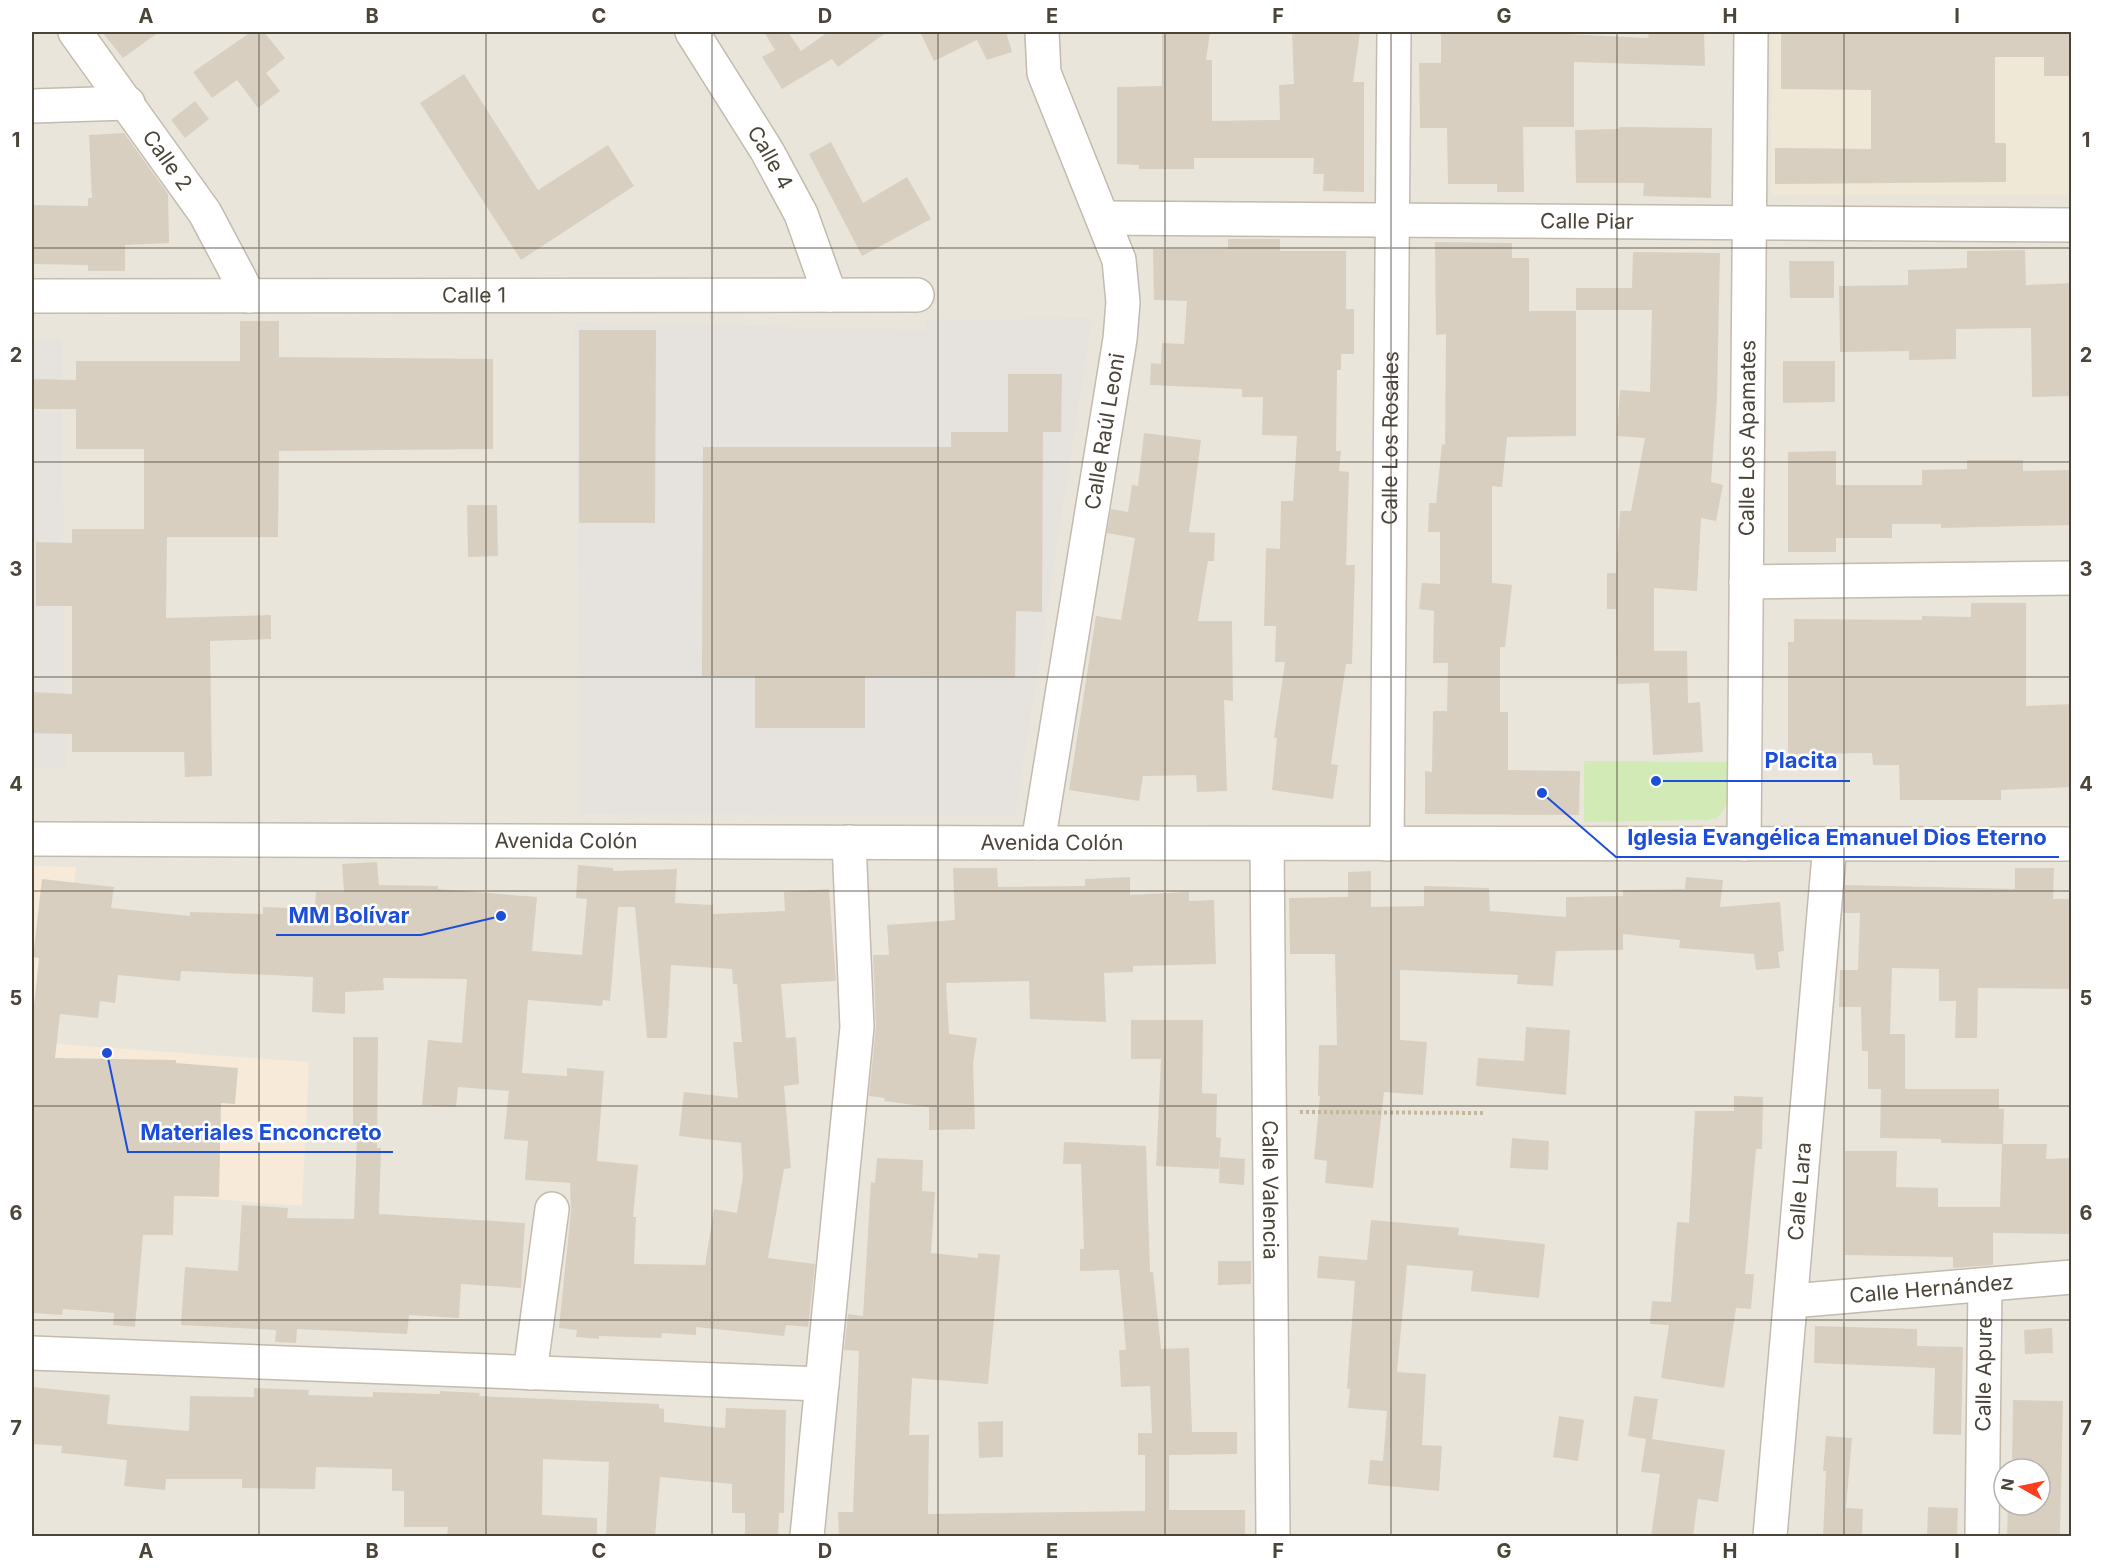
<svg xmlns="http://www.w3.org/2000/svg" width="2103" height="1568" font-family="Inter,sans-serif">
<rect width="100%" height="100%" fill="#f6f3ec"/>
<path fill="#eae5da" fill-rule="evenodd" d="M 32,32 L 2071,32 L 2071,1536 L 32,1536 ZM 2004,1469 L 2040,1469 L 2040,1505 L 2004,1505 Z"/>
<path fill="#f7ead8" d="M 32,866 L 76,867 L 56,1044 L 309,1062 L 302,1206 L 174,1196 L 173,1235 L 135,1235 L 127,1229 L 32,1226 Z"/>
<path fill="#e6e2dd" d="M 1092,318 L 1015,816 L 581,814 L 575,322 L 925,330 L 926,320 Z
M 32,340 L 62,340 L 65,769 L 32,769 Z"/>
<path fill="#efe8d6" d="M 1772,32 L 2071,32 L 2071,195 L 1771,195 Z"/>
<path fill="#d2eab5" d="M 1584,761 L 1727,762 L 1727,805 L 1717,818 L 1707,820 L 1584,822 Z"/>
<path fill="#d8cfc1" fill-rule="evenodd" d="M 102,32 L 159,32 L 123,58 Z
M 251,32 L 264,32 L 285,58 L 266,73 L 280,91 L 258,108 L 237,80 L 212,98 L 193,72 Z
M 764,32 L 788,32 L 801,51 L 828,32 L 887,32 L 838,67 L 832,59 L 782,89 L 762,57 L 775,50 Z
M 920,32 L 1006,32 L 1012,52 L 987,60 L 977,40 L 934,61 Z
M 1162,32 L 1210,32 L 1206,60 L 1212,60 L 1212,121 L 1280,120 L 1279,85 L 1294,84 L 1292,32 L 1360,32 L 1353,82 L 1364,82 L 1364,192 L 1323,191 L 1324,174 L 1313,174 L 1314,158 L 1194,158 L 1194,169 L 1139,169 L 1139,165 L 1117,164 L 1117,87 L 1162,86 Z
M 1441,32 L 1527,32 L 1648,38 L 1649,32 L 1704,32 L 1705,66 L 1574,62 L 1574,127 L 1523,127 L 1524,192 L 1497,192 L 1497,184 L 1448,184 L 1447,128 L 1420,128 L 1419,63 L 1441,63 Z
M 1781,32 L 2072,32 L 2072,76 L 2044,76 L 2044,57 L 1995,57 L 1995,143 L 2006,143 L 2006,182 L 1775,184 L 1775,148 L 1871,149 L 1871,90 L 1781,89 Z
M 464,74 L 538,190 L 608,145 L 634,186 L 521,260 L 420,103 Z
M 195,101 L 209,119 L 185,138 L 171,120 Z
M 1619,127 L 1712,128 L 1711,198 L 1643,196 L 1644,183 L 1576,183 L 1575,130 L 1619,129 Z
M 124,133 L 168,194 L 169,243 L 125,245 L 125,271 L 88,271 L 88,265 L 32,264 L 32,205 L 88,206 L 88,198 L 92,198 L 89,135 Z
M 831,142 L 863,203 L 907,177 L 931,219 L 862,256 L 809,154 Z
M 1228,239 L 1280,239 L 1280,251 L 1346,251 L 1346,309 L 1354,309 L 1354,354 L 1341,354 L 1341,370 L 1337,370 L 1336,451 L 1341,451 L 1339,471 L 1349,472 L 1346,565 L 1355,565 L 1352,664 L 1346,664 L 1331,764 L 1338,765 L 1333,799 L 1272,790 L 1277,738 L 1274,738 L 1285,662 L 1275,662 L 1276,626 L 1264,626 L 1266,548 L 1280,549 L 1281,501 L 1293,501 L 1297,436 L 1262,435 L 1263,397 L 1242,397 L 1242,389 L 1150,385 L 1151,363 L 1161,364 L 1162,343 L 1184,344 L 1187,301 L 1154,300 L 1153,249 L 1228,249 Z
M 1435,242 L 1512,243 L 1512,258 L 1529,258 L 1529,311 L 1576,311 L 1576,436 L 1507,437 L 1502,487 L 1492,486 L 1492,583 L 1512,585 L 1505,647 L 1500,647 L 1500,712 L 1508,712 L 1508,770 L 1580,771 L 1579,815 L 1425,814 L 1425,771 L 1432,772 L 1433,711 L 1447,711 L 1448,663 L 1433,663 L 1434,611 L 1419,609 L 1422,583 L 1440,584 L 1440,532 L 1428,532 L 1429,503 L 1436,503 L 1442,444 L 1445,445 L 1446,334 L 1436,335 Z
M 2025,250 L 2026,285 L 2072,283 L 2072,396 L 2032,397 L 2031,328 L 1956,329 L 1956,359 L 1909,360 L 1909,351 L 1840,352 L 1839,286 L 1908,285 L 1908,270 L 1967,268 L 1967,251 Z
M 1633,252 L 1720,253 L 1717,397 L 1711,482 L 1723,485 L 1716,521 L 1701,518 L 1697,591 L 1654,588 L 1654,651 L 1687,651 L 1688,703 L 1700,702 L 1703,752 L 1653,755 L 1649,683 L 1617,684 L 1616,609 L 1607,609 L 1607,573 L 1616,573 L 1620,511 L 1631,511 L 1645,438 L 1617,436 L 1620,390 L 1650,392 L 1652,310 L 1576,310 L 1576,288 L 1632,288 Z
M 1789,261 L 1834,261 L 1834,298 L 1790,298 Z
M 240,321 L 279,321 L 279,357 L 493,359 L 493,449 L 279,451 L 278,537 L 167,537 L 166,618 L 271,615 L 271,639 L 210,641 L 212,776 L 185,777 L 184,752 L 72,752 L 72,734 L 32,733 L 32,692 L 72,694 L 72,606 L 36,606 L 36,542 L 72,543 L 72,529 L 144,529 L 144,449 L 76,449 L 76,409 L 34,409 L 34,379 L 76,380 L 76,361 L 240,361 Z
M 579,330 L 656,330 L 655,523 L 579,523 Z
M 1783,361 L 1835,361 L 1835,402 L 1783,403 Z
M 1008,374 L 1062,374 L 1061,432 L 1043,432 L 1042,612 L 1016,611 L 1015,677 L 865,676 L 865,728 L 755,728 L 755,676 L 702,676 L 703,447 L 951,447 L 951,432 L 1008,432 Z
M 1144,433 L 1201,440 L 1189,532 L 1215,533 L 1214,561 L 1208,561 L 1198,621 L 1232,621 L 1233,701 L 1224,700 L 1227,791 L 1197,792 L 1196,775 L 1143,776 L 1139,801 L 1069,790 L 1096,616 L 1121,620 L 1135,538 L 1107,533 L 1111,509 L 1128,512 L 1132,485 L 1138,486 Z
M 1836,451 L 1836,485 L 1922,485 L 1922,470 L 1967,469 L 1967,460 L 2023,460 L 2023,471 L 2072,470 L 2072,525 L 1941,528 L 1941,524 L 1892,524 L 1892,538 L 1836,538 L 1836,552 L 1788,552 L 1788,452 Z
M 467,505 L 497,505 L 498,556 L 468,557 Z
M 1971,603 L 2026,603 L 2026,706 L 2072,704 L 2072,787 L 2001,790 L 2001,800 L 1900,800 L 1899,765 L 1873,765 L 1872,753 L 1788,754 L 1788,642 L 1794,642 L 1794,619 L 1922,620 L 1922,616 L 1971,617 Z
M 377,862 L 379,885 L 438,886 L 438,889 L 537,897 L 532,951 L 582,955 L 587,899 L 576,898 L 578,865 L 613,868 L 613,871 L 677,869 L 675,903 L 713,905 L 713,914 L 785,911 L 784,892 L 829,889 L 836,981 L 781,984 L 786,1038 L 796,1037 L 799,1084 L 784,1086 L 791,1168 L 784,1169 L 768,1258 L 815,1264 L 808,1327 L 786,1325 L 784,1336 L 696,1327 L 696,1335 L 662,1333 L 661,1338 L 599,1336 L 599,1339 L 576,1337 L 577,1330 L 559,1328 L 571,1211 L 570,1183 L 525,1180 L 528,1141 L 504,1139 L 509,1091 L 458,1087 L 456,1107 L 422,1105 L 428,1040 L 462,1043 L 467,979 L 383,978 L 384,990 L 345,992 L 345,1014 L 312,1012 L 313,977 L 181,971 L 180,981 L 118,975 L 115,1003 L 100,1001 L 98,1018 L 60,1014 L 55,1058 L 176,1060 L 176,1063 L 238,1068 L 235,1104 L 221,1103 L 219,1197 L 174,1196 L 173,1235 L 143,1235 L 135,1327 L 113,1325 L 114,1313 L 63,1309 L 62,1315 L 32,1313 L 32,1024 L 39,958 L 33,957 L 42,879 L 114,887 L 111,908 L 190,916 L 190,912 L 263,914 L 263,907 L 315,909 L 316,892 L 344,892 L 342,864 ZM 618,907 L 635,907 L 647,1038 L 667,1038 L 671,965 L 732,969 L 733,984 L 737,984 L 742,1042 L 733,1042 L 738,1098 L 684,1092 L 679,1136 L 741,1143 L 743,1176 L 737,1213 L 714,1209 L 705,1265 L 634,1264 L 636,1217 L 633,1217 L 638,1165 L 597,1161 L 604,1071 L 567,1068 L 567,1076 L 522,1073 L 528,1000 L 602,1006 L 603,1000 L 610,1001 Z
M 953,868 L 997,868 L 998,887 L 1085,886 L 1085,879 L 1130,877 L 1130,895 L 1189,892 L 1189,901 L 1214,900 L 1216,964 L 1133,966 L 1133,972 L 1104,973 L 1106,1022 L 1030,1019 L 1029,981 L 946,983 L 949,1034 L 977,1038 L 973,1063 L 975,1129 L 929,1130 L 929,1107 L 884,1101 L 885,1098 L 869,1096 L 876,1026 L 873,955 L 889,955 L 887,925 L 955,920 Z
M 2015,868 L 2054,868 L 2053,899 L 2072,899 L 2072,989 L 1978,988 L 1977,1038 L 1955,1038 L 1956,1001 L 1939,1001 L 1939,969 L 1892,968 L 1890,1034 L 1905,1034 L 1905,1089 L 1999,1089 L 1999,1109 L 2004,1109 L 2003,1144 L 2047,1144 L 2046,1159 L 2072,1158 L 2072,1234 L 1993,1233 L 1993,1265 L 1953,1268 L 1953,1257 L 1845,1255 L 1845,1151 L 1897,1151 L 1896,1187 L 1938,1188 L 1938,1207 L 2000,1207 L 2002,1144 L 1941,1143 L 1941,1139 L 1880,1138 L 1881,1089 L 1868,1089 L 1868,1051 L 1862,1051 L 1861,1007 L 1839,1007 L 1840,970 L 1858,970 L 1860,913 L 1844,913 L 1845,885 L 2015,889 Z
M 1371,871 L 1371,907 L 1424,906 L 1424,886 L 1489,888 L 1490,911 L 1566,917 L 1566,897 L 1623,896 L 1623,890 L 1685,889 L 1686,877 L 1723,880 L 1720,907 L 1780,902 L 1784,951 L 1778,952 L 1780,968 L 1756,970 L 1754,954 L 1679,948 L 1680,940 L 1623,934 L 1623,950 L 1556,951 L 1553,986 L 1517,984 L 1518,975 L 1400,970 L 1400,1040 L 1427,1042 L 1423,1095 L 1384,1092 L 1373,1188 L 1325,1183 L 1327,1161 L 1314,1159 L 1320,1096 L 1318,1096 L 1319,1045 L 1337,1045 L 1335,954 L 1290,954 L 1289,898 L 1348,897 L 1348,872 Z
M 1131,1020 L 1203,1020 L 1202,1093 L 1217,1094 L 1216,1137 L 1221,1138 L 1219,1169 L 1156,1166 L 1161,1059 L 1131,1059 Z
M 1526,1027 L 1570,1030 L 1566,1095 L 1476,1086 L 1478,1058 L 1524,1061 Z
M 353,1037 L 378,1037 L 377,1148 L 381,1148 L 379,1214 L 525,1223 L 521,1288 L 461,1284 L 459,1318 L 409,1315 L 407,1334 L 297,1329 L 296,1343 L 275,1342 L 276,1330 L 181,1325 L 185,1267 L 238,1271 L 242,1205 L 288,1208 L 287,1218 L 354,1219 L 357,1134 L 353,1134 Z
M 1734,1096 L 1763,1097 L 1762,1149 L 1756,1149 L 1745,1274 L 1754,1274 L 1751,1309 L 1736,1308 L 1724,1388 L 1661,1378 L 1669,1325 L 1650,1324 L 1652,1301 L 1671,1302 L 1677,1222 L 1689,1223 L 1695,1111 L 1734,1111 Z
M 1512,1138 L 1549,1141 L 1548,1170 L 1510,1168 Z
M 1064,1142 L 1146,1146 L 1150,1272 L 1153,1272 L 1161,1349 L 1189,1348 L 1192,1432 L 1237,1432 L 1237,1454 L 1169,1455 L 1169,1510 L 1245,1510 L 1245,1536 L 839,1536 L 838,1512 L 853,1512 L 859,1351 L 844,1350 L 848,1314 L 863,1316 L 871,1182 L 875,1183 L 877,1158 L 923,1160 L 922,1191 L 935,1192 L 931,1253 L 978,1258 L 978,1253 L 1000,1255 L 988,1384 L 912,1378 L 909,1435 L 929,1435 L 928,1514 L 1145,1511 L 1145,1455 L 1138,1455 L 1138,1433 L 1152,1433 L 1150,1386 L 1121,1387 L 1119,1350 L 1126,1350 L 1119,1270 L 1080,1271 L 1080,1249 L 1084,1249 L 1081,1164 L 1063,1164 Z
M 1220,1157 L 1245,1159 L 1244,1185 L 1219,1183 Z
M 1371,1220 L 1459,1228 L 1458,1235 L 1545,1244 L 1539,1298 L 1471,1291 L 1473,1271 L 1407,1265 L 1397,1372 L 1426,1374 L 1422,1445 L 1442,1446 L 1439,1491 L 1368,1484 L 1370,1460 L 1383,1461 L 1387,1411 L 1348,1408 L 1350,1389 L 1347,1389 L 1355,1281 L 1317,1278 L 1319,1256 L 1367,1260 Z
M 1218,1261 L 1251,1261 L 1251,1284 L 1218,1285 Z
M 1815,1326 L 1917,1329 L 1917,1346 L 1963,1347 L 1961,1435 L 1933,1434 L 1935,1368 L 1814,1363 Z
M 2052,1328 L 2053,1353 L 2025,1354 L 2024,1330 Z
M 32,1387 L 110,1395 L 107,1424 L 189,1431 L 190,1396 L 254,1397 L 254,1388 L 309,1390 L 308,1395 L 373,1397 L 373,1392 L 440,1394 L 440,1391 L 480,1393 L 479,1396 L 659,1404 L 659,1408 L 664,1409 L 664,1422 L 725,1428 L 726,1408 L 786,1410 L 784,1513 L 779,1513 L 778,1536 L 745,1536 L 745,1513 L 732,1513 L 732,1484 L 660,1477 L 655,1536 L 606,1536 L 609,1462 L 543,1459 L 542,1515 L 597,1518 L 597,1536 L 447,1536 L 448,1527 L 404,1527 L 404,1491 L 392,1491 L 392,1469 L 316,1467 L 315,1489 L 242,1488 L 242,1479 L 166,1479 L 165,1490 L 124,1486 L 127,1460 L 61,1453 L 62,1446 L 32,1444 Z
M 1634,1396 L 1658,1399 L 1652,1439 L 1725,1450 L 1718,1502 L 1698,1499 L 1693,1536 L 1651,1536 L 1660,1474 L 1641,1472 L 1646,1439 L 1628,1436 Z
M 2013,1400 L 2063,1401 L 2060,1536 L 2007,1536 L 2008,1505 L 2040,1505 L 2040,1469 L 2012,1469 Z
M 1559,1416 L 1584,1420 L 1578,1461 L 1553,1457 Z
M 1003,1421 L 1003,1457 L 979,1458 L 978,1422 Z
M 1826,1436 L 1852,1438 L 1846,1508 L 1863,1509 L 1862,1536 L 1823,1536 L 1826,1471 L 1823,1471 Z
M 1928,1507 L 1958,1508 L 1957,1536 L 1927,1536 Z"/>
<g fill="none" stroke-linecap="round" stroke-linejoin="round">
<defs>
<g id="minor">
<path id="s1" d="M 75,32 L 205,213 L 249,296"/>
<path id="s2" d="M 692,32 L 767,151 L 801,214 L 830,295"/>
<path d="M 32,106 L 128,103"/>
<path id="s3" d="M 1103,218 L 2072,225"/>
<path id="s4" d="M 32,296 L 917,295"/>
<path d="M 1746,582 L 2072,578"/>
<path id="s5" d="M 32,839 L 1038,843 L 2072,844"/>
<path id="s6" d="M 1038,843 L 1120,339 L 1123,302 L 1119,260 L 1044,73 L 1042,32"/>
<path id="s7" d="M 1267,844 L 1273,1536"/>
<path id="s8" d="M 1387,844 L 1394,32"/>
<path id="s9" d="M 1744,844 L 1751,32"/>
<path id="s10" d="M 1792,1301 L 2072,1277"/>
<path d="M 32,1353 L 822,1384"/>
<path d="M 530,1373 L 552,1209"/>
<path d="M 807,1536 L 857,1027 L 849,842"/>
<path id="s11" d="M 1770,1536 L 1830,844"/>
<path id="s12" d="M 1982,1536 L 1985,1285"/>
</g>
</defs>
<use href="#minor" stroke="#c2bbae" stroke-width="36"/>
<path stroke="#c4b79f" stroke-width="4" stroke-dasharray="3 3" stroke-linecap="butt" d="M 1300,1112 L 1485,1113"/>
<use href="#minor" stroke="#fff" stroke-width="33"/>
</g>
<path fill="none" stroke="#4b4439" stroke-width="1.5" stroke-opacity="0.55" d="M 259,32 L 259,1536M 486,32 L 486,1536M 712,32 L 712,1536M 938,32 L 938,1536M 1165,32 L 1165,1536M 1391,32 L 1391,1536M 1617,32 L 1617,1536M 1844,32 L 1844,1536M 32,248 L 2072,248M 32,462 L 2072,462M 32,677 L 2072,677M 32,891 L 2072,891M 32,1106 L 2072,1106M 32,1320 L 2072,1320"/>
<g text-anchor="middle" stroke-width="5" stroke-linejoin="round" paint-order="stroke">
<g font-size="21" fill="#4b4439" stroke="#fff">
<text dy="7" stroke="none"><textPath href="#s2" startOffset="148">Calle 4</textPath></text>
<text dy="7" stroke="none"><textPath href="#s1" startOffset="158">Calle 2</textPath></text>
<text dy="7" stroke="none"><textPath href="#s3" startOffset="484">Calle Piar</textPath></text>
<text dy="7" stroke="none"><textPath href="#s4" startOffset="442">Calle 1</textPath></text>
<text dy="7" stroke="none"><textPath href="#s6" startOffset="417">Calle Raúl Leoni</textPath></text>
<text dy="7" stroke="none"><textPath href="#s8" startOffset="406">Calle Los Rosales</textPath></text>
<text dy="7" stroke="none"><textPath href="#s9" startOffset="406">Calle Los Apamates</textPath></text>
<text dy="7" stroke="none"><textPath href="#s5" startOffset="534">Avenida Colón</textPath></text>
<text dy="7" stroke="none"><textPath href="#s5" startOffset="1020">Avenida Colón</textPath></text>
<text dy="7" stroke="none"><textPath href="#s7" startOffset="346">Calle Valencia</textPath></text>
<text dy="7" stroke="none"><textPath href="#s11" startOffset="346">Calle Lara</textPath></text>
<text dy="7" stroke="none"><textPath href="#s10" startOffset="140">Calle Hernández</textPath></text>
<text dy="7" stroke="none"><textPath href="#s12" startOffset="162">Calle Apure</textPath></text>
</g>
</g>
<path fill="none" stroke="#1d4ed8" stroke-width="2" d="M1656 781L1753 781H1850M1542 793L1616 857H2059M501 916L421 935H276M107 1053L128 1152H393"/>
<g fill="#1d4ed8" stroke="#fff" stroke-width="2">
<circle cx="1656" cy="781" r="6"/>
<circle cx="1542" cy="793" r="6"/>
<circle cx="501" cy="916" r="6"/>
<circle cx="107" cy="1053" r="6"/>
</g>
<g font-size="22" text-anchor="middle" font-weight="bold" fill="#1d4ed8" stroke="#fff" stroke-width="5" stroke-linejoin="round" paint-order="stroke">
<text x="1801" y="768">Placita</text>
<text x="1837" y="845">Iglesia Evangélica Emanuel Dios Eterno</text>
<text x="349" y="923">MM Bolívar</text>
<text x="261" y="1140">Materiales Enconcreto</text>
</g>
<rect width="2103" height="1568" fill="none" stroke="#ffffff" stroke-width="66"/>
<g transform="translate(2022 1487) rotate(279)"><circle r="28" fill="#ffffff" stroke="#b7b4b0" stroke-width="1.5"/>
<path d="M0-4.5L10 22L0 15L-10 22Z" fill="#fc3f1d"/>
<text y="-9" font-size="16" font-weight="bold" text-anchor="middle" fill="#4b4439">N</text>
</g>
<rect x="33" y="33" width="2037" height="1502" fill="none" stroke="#4b4439" stroke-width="2"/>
<g font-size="20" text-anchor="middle" font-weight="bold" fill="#4b4439">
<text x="146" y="23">A</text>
<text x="372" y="23">B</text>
<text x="599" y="23">C</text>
<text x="825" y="23">D</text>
<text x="1052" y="23">E</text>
<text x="1278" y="23">F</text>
<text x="1504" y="23">G</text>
<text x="1730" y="23">H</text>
<text x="1957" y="23">I</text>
<text x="16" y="147">1</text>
<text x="2086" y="147">1</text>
<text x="16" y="362">2</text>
<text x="2086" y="362">2</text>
<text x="16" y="576">3</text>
<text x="2086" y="576">3</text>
<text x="16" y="791">4</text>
<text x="2086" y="791">4</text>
<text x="16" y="1005">5</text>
<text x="2086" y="1005">5</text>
<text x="16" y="1220">6</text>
<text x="2086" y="1220">6</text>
<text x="16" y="1435">7</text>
<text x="2086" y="1435">7</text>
<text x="146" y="1558">A</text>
<text x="372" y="1558">B</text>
<text x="599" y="1558">C</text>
<text x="825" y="1558">D</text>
<text x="1052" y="1558">E</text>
<text x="1278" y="1558">F</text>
<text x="1504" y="1558">G</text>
<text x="1730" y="1558">H</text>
<text x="1957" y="1558">I</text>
</g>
</svg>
